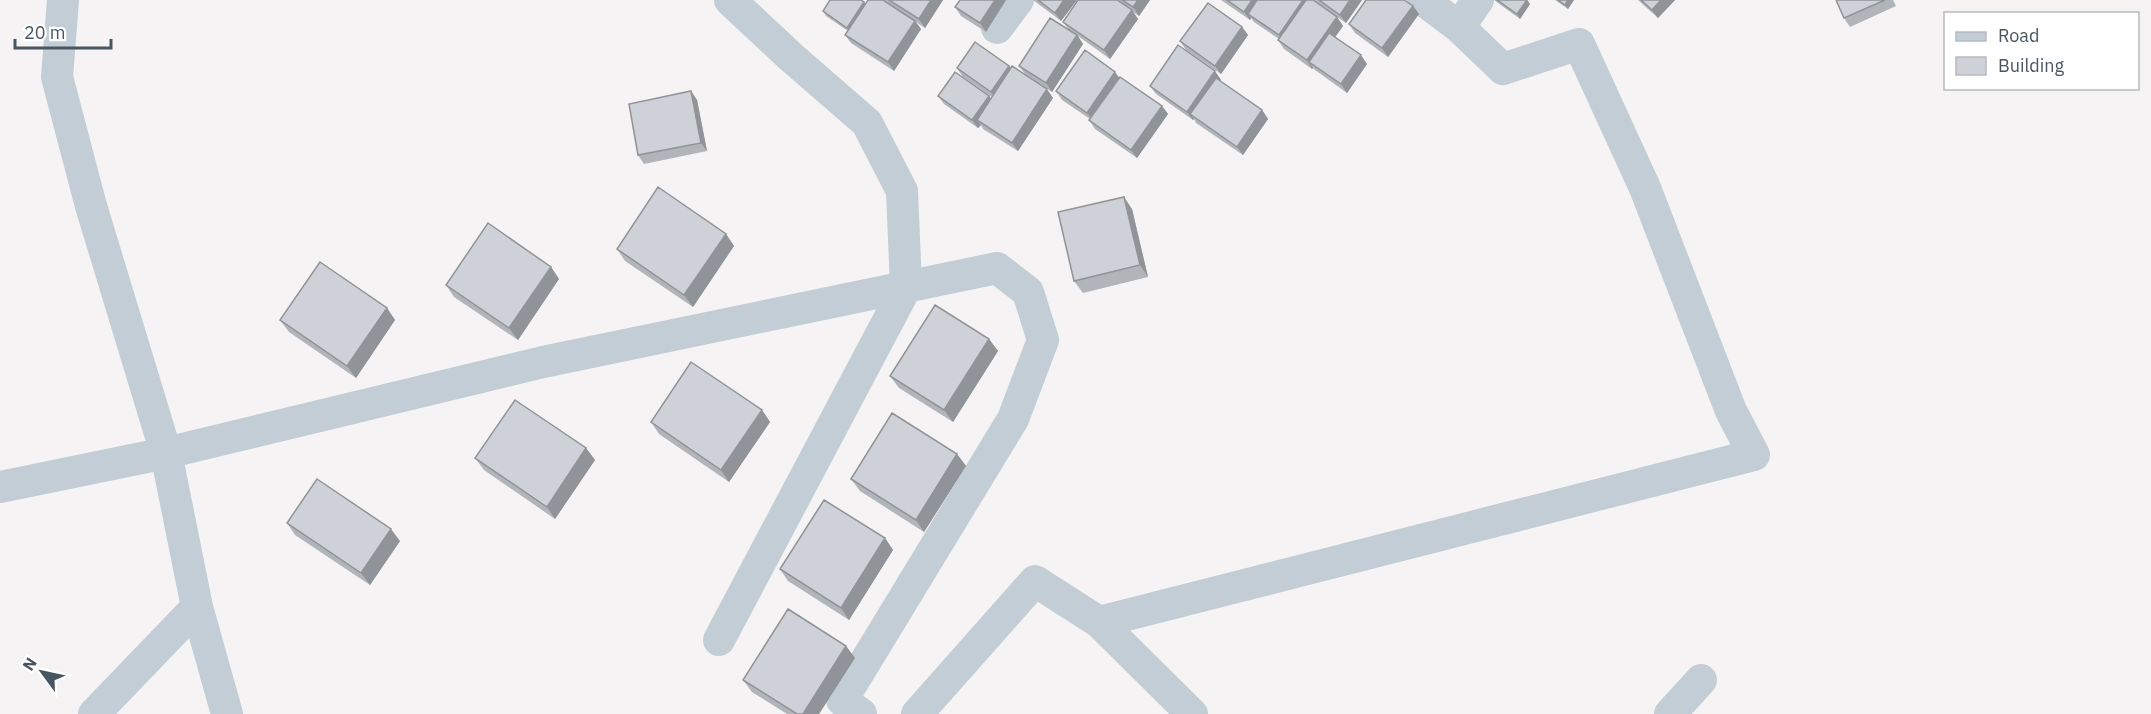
<svg xmlns="http://www.w3.org/2000/svg" width="2151" height="714" font-family="'IBM Plex Sans',sans-serif">
<rect width="100%" height="100%" fill="#f5f3f3"/>
<g fill="none" stroke-linecap="round" stroke-linejoin="round">
<path stroke="#c3cdd5" stroke-width="32" d="M 63,0 L 57,77 L 91,206 L 166,453 L 197,607 L 227,714
M 1423,0 L 1459,27 L 1478,0
M 997,28 L 1018,0
M 0,487 L 166,453 L 543,362 L 997,268 L 1028,292 L 1043,340 L 1013,419 L 842,700 L 861,714
M 1099,622 L 1754,455 L 1731,411 L 1645,188 L 1579,44 L 1503,69 L 1459,27
M 719,640 L 906,287 L 902,191 L 867,123 L 791,57 L 730,0
M 94,714 L 197,607
M 917,714 L 1035,581 L 1099,622 L 1192,714
M 1670,714 L 1701,680"/>
</g>
<path fill="#b1b5ba" d="M 883,0 L 943,0 L 925,28 L 916,22 L 921,29 L 894,71 L 851,43 L 845,35 L 848,31 L 826,16 L 823,11 L 864,2 L 865,4 Z
M 1006,0 L 986,32 L 961,16 L 955,7 Z
M 1033,0 L 1077,0 L 1061,21 Z
M 1078,0 L 1150,0 L 1139,16 L 1133,12 L 1138,19 L 1110,59 L 1078,36 L 1083,44 L 1052,92 L 1025,74 L 1019,66 L 1069,30 L 1063,22 Z
M 1221,0 L 1313,0 L 1316,2 L 1315,0 L 1362,0 L 1346,23 L 1337,17 L 1343,26 L 1335,37 L 1367,64 L 1347,93 L 1315,70 L 1313,68 L 1312,69 L 1284,49 L 1278,40 L 1279,39 L 1254,22 L 1251,18 L 1250,20 Z
M 1494,0 L 1527,0 L 1530,4 L 1520,19 Z
M 1555,0 L 1574,0 L 1568,9 Z
M 1638,0 L 1675,0 L 1658,18 Z
M 1836,0 L 1893,0 L 1896,6 L 1850,27 L 1844,18 Z
M 1413,6 L 1419,14 L 1388,57 L 1355,33 L 1349,24 Z
M 1242,27 L 1248,35 L 1221,74 L 1186,50 L 1180,41 Z
M 1009,66 L 1011,69 L 1053,98 L 1018,151 L 983,129 L 981,125 L 978,128 L 944,104 L 938,96 L 989,96 L 991,99 L 992,97 L 963,77 L 957,68 Z
M 1119,78 L 1162,106 L 1168,114 L 1137,158 L 1095,129 L 1089,120 L 1090,119 L 1062,100 L 1056,91 Z
M 1221,80 L 1220,81 L 1262,110 L 1268,119 L 1243,155 L 1196,123 L 1194,119 L 1193,120 L 1156,94 L 1150,86 Z
M 691,91 L 697,100 L 707,151 L 644,164 L 638,155 Z
M 1132,209 L 1148,277 L 1083,293 L 1074,281 Z
M 726,234 L 734,246 L 693,307 L 625,261 L 617,249 Z
M 551,267 L 559,279 L 518,340 L 454,297 L 446,285 Z
M 387,308 L 395,320 L 356,378 L 289,332 L 280,320 Z
M 989,339 L 998,351 L 953,422 L 899,388 L 890,376 Z
M 762,410 L 770,422 L 729,482 L 659,434 L 651,422 Z
M 586,448 L 595,460 L 555,519 L 484,470 L 475,458 Z
M 957,454 L 966,466 L 924,532 L 860,491 L 851,479 Z
M 287,523 L 400,541 L 370,585 L 295,535 Z
M 885,538 L 893,550 L 849,620 L 788,581 L 780,569 Z
M 846,646 L 855,658 L 819,714 L 787,714 L 752,692 L 743,680 Z"/>
<path fill="#909397" d="M 931,0 L 943,0 L 925,28 L 919,19 Z
M 995,0 L 1006,0 L 986,32 L 980,23 Z
M 1064,0 L 1077,0 L 1061,21 L 1055,13 Z
M 1138,0 L 1150,0 L 1139,16 L 1133,7 Z
M 1252,0 L 1264,0 L 1248,14 L 1251,18 L 1250,20 L 1244,12 Z
M 1303,0 L 1310,0 L 1285,44 L 1279,35 Z
M 1350,0 L 1362,0 L 1346,23 L 1340,15 Z
M 1527,0 L 1530,4 L 1520,19 L 1517,14 Z
M 1568,0 L 1574,0 L 1568,9 L 1565,5 Z
M 1661,0 L 1675,0 L 1658,18 L 1652,10 Z
M 864,2 L 867,7 L 851,32 L 847,28 Z
M 1413,6 L 1419,14 L 1388,57 L 1382,48 Z
M 1132,10 L 1138,19 L 1110,59 L 1104,50 Z
M 1337,17 L 1343,26 L 1315,66 L 1309,62 L 1313,68 L 1312,69 L 1307,60 Z
M 915,21 L 921,29 L 894,71 L 888,62 Z
M 1242,27 L 1248,35 L 1221,74 L 1215,66 Z
M 1077,35 L 1083,44 L 1052,92 L 1046,83 Z
M 1361,55 L 1367,64 L 1347,93 L 1341,84 Z
M 1009,66 L 1015,74 L 997,100 L 991,92 Z
M 1215,71 L 1221,80 L 1195,117 L 1190,114 L 1194,119 L 1193,120 L 1187,112 Z
M 1115,72 L 1121,80 L 1093,121 L 1087,113 Z
M 1047,89 L 1053,98 L 1018,151 L 1012,143 Z
M 691,91 L 697,100 L 707,151 L 701,143 Z
M 989,96 L 995,104 L 977,120 L 981,125 L 978,128 L 972,120 Z
M 1162,106 L 1168,114 L 1137,158 L 1131,150 Z
M 1262,110 L 1268,119 L 1243,155 L 1237,147 Z
M 1124,197 L 1132,209 L 1148,277 L 1140,265 Z
M 726,234 L 734,246 L 693,307 L 684,295 Z
M 551,267 L 559,279 L 518,340 L 509,328 Z
M 387,308 L 395,320 L 356,378 L 347,366 Z
M 989,339 L 998,351 L 953,422 L 944,410 Z
M 762,410 L 770,422 L 729,482 L 721,470 Z
M 586,448 L 595,460 L 555,519 L 547,507 Z
M 957,454 L 966,466 L 924,532 L 916,520 Z
M 391,529 L 400,541 L 370,585 L 361,573 Z
M 885,538 L 893,550 L 849,620 L 841,608 Z
M 846,646 L 855,658 L 819,714 L 803,714 Z"/>
<path fill="#ced2d8" stroke="#909397" stroke-width="1.5" d="M 830,0 L 861,0 L 864,2 L 847,28 L 823,11 Z
M 868,0 L 883,0 L 915,21 L 888,62 L 845,35 Z
M 889,0 L 931,0 L 919,19 Z
M 960,0 L 995,0 L 980,23 L 955,7 Z
M 1038,0 L 1064,0 L 1055,13 Z
M 1078,0 L 1117,0 L 1132,10 L 1104,50 L 1063,22 Z
M 1122,0 L 1138,0 L 1133,7 Z
M 1227,0 L 1252,0 L 1244,12 Z
M 1257,0 L 1303,0 L 1279,35 L 1248,14 Z
M 1306,0 L 1313,0 L 1337,17 L 1307,60 L 1278,40 Z
M 1319,0 L 1350,0 L 1340,15 Z
M 1366,0 L 1404,0 L 1413,6 L 1382,48 L 1349,24 Z
M 1497,0 L 1527,0 L 1517,14 Z
M 1558,0 L 1568,0 L 1565,5 Z
M 1641,0 L 1661,0 L 1652,10 Z
M 1836,0 L 1885,0 L 1844,18 Z
M 1208,3 L 1242,27 L 1215,66 L 1180,41 Z
M 1050,18 L 1077,35 L 1046,83 L 1019,66 Z
M 1329,33 L 1361,55 L 1341,84 L 1309,62 Z
M 975,42 L 1009,66 L 991,92 L 957,68 Z
M 1178,45 L 1215,71 L 1187,112 L 1150,86 Z
M 1085,50 L 1115,72 L 1087,113 L 1056,91 Z
M 1012,66 L 1047,89 L 1012,143 L 977,120 Z
M 955,72 L 989,96 L 972,120 L 938,96 Z
M 1120,77 L 1162,106 L 1131,150 L 1089,120 Z
M 1216,78 L 1262,110 L 1237,147 L 1190,114 Z
M 691,91 L 701,143 L 638,155 L 629,104 Z
M 658,187 L 726,234 L 684,295 L 617,249 Z
M 1124,197 L 1140,265 L 1074,281 L 1058,212 Z
M 488,223 L 551,267 L 509,328 L 446,285 Z
M 320,262 L 387,308 L 347,366 L 280,320 Z
M 935,305 L 989,339 L 944,410 L 890,376 Z
M 691,362 L 762,410 L 721,470 L 651,422 Z
M 515,400 L 586,448 L 547,507 L 475,458 Z
M 892,413 L 957,454 L 916,520 L 851,479 Z
M 317,479 L 391,529 L 361,573 L 287,523 Z
M 824,500 L 885,538 L 841,608 L 780,569 Z
M 788,609 L 846,646 L 803,714 L 797,714 L 743,680 Z"/>
<rect x="1944" y="12" width="195" height="78" fill="#ffffff" stroke="#b6bbc0" stroke-width="1.5"/>
<rect x="1956" y="32" width="30" height="9" fill="#c3cdd5" stroke="#b6bbc0" stroke-width="1.5"/>
<text x="1998" y="42" font-size="18" fill="#485662">Road</text>
<rect x="1956" y="57" width="30" height="18" fill="#ced2d8" stroke="#b6bbc0" stroke-width="1.5"/>
<text x="1998" y="72" font-size="18" fill="#485662">Building</text>
<g transform="translate(42 672) rotate(303)" stroke="#ffffff" stroke-width="4.5" paint-order="stroke">
<path d="M0-4.5L10 22L0 15L-10 22Z" fill="#485662"/>
<text y="-9" font-size="16" font-weight="bold" text-anchor="middle" fill="#485662">N</text>
</g>
<path d="M15 39v9h96v-9" fill="none" stroke="#485662" stroke-width="3"/>
<text x="24" y="39" font-size="18" fill="#485662" stroke="#ffffff" stroke-width="4.5" paint-order="stroke">20 m</text>
</svg>
